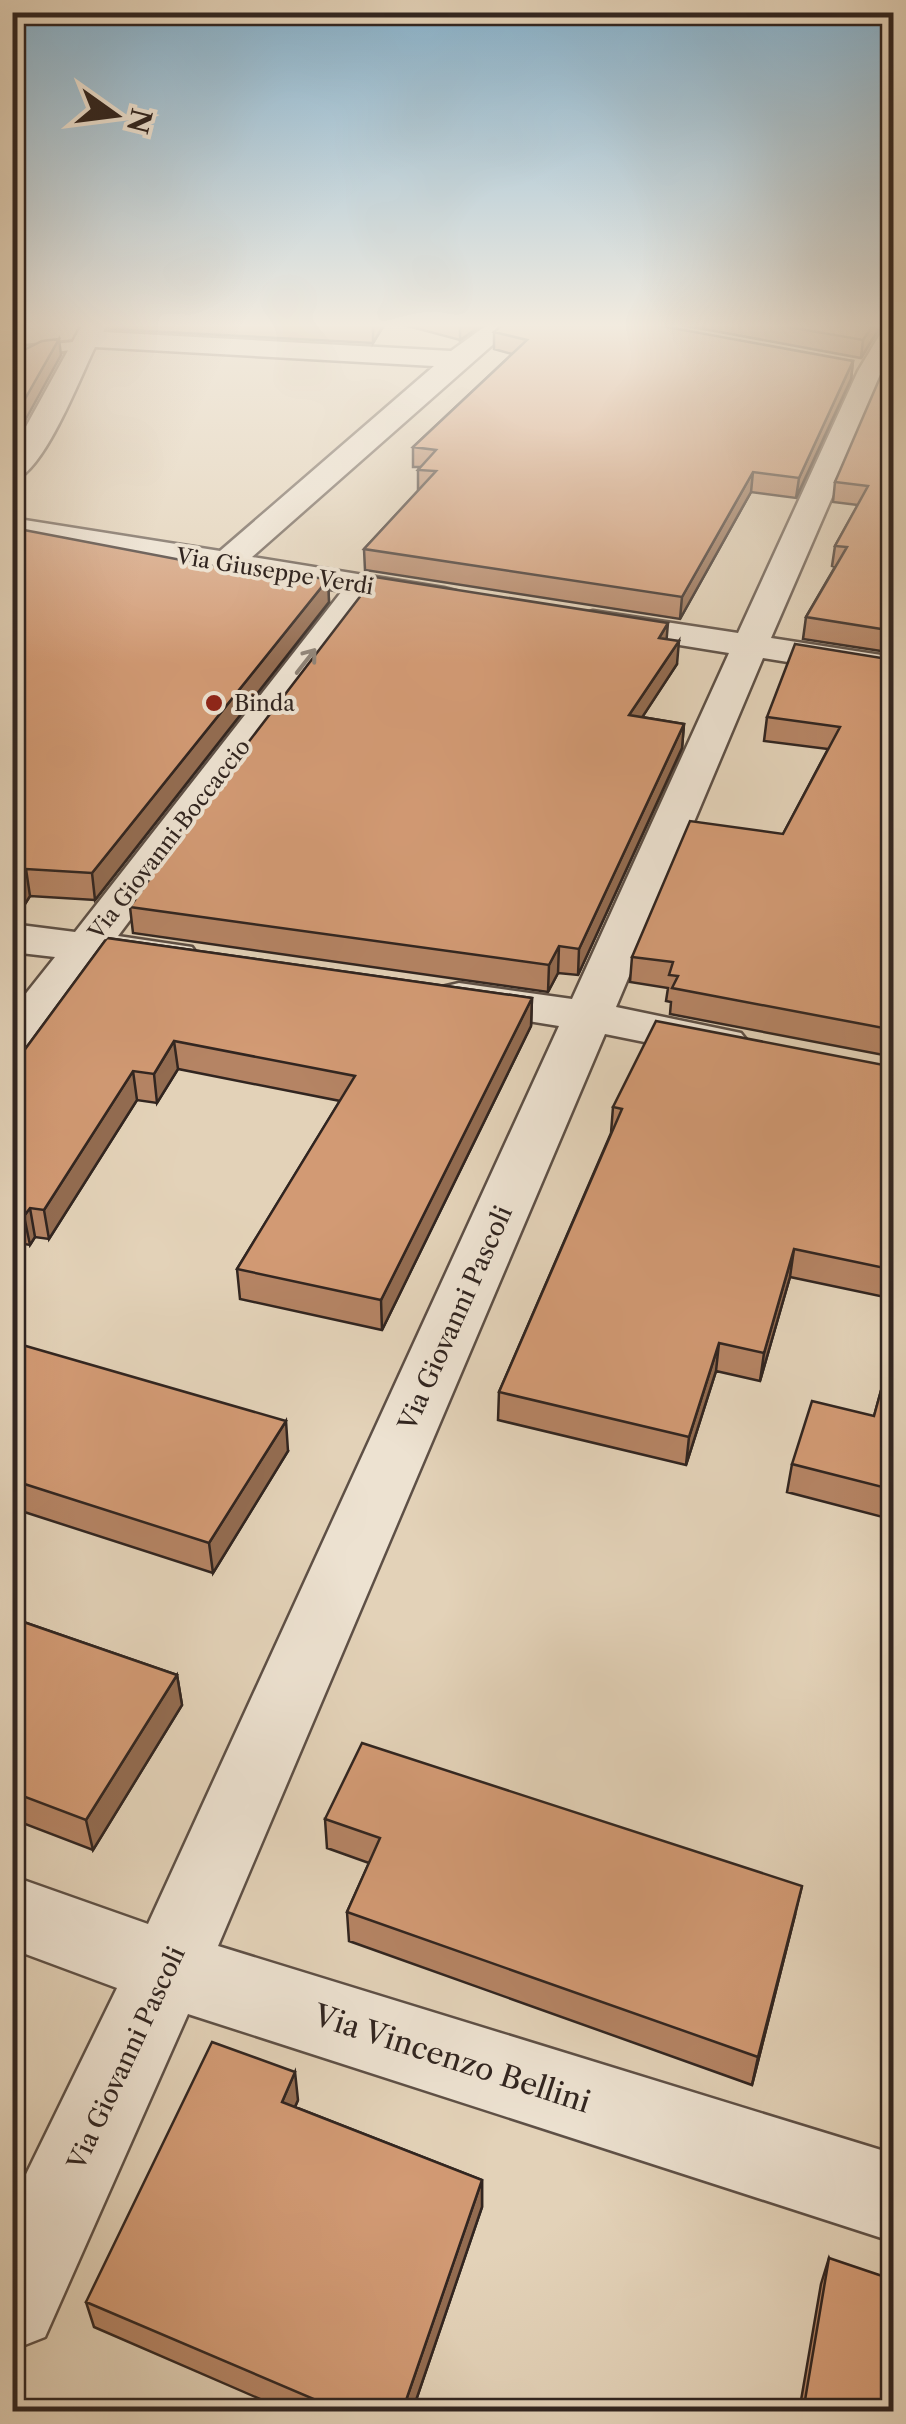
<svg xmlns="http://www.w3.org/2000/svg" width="906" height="2424" font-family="'Libre Caslon Text',serif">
<rect width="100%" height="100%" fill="#e3d2b8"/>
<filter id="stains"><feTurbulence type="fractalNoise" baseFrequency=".002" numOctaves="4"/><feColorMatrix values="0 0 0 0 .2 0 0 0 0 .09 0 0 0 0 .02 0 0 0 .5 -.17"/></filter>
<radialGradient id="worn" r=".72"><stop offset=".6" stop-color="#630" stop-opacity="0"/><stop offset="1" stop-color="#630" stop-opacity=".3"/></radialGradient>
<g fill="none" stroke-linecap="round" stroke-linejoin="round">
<defs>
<path id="service" d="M 84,341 L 89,342 L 89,348 L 12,357 L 12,348 Z"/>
<path id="minor" d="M 82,325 L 106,325 L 103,332 L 451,351 L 487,325 L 515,325 L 252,557 L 444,588 L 456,591 L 461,598 L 456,605 L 444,608 L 373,596 L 118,936 L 192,947 L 199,957 L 192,967 L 176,971 L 99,962 L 29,1054 L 12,1059 L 12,1011 L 55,957 L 12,952 L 12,924 L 75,932 L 342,591 L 12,537 L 12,518 L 220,551 L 434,366 L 95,347 C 80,377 44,473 12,481 L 12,452 Z
M 894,325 L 894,354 L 771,638 L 894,657 L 894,679 L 763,658 L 616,1007 L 741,1033 L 749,1043 L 741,1053 L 724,1058 L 605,1034 L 218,1946 L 894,2154 L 894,2242 L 188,2014 L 45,2337 L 12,2350 L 12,2203 L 117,1988 L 12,1949 L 12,1876 L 148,1924 L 559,1026 L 442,1007 L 435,997 L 442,987 L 459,983 L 572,999 L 729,653 L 593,631 L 581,628 L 576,621 L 581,614 L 593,611 L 738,633 L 858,371 L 885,326 Z"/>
</defs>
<use href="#service" stroke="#5e5046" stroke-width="6"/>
<use href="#minor" stroke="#5e5046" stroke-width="5"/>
<use href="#service" fill="#ede2d1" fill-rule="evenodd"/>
<use href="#minor" fill="#ede2d1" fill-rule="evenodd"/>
</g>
<path fill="#b58464" stroke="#312520" stroke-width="2.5" d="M 108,325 L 384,325 L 373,343 L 109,329 Z
M 404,325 L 482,325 L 460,340 Z
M 682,325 L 881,325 L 861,358 Z
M 494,332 L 853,361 L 851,379 L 796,498 L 751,492 L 680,619 L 365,570 L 364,549 L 420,489 L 418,489 L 418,470 L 420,467 L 413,467 L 413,447 L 512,354 L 494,349 Z
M 894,368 L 894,653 L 803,639 L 806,617 L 835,567 L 832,566 L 835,546 L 858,505 L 833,502 L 835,482 Z
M 12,537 L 260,575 L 328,579 L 329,602 L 95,900 L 30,896 L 15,920 Z
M 666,639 L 677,664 L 642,717 L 684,724 L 682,748 L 578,975 L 558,973 L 548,992 L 133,933 L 130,907 L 146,885 L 145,877 Z
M 894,660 L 894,1057 L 670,1014 L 671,1002 L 666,1001 L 668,988 L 630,982 L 632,957 L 783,834 L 828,749 L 764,741 L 767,717 Z
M 107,938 L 532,998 L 531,1026 L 382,1330 L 240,1299 L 237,1269 L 340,1101 L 178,1069 L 157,1103 L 137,1100 L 49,1239 L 35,1237 L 30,1245 L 12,1242 L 12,1067 Z
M 894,1067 L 894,1299 L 790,1277 L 760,1381 L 716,1371 L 686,1465 L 498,1420 L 499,1392 L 611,1133 L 613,1107 Z
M 12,1342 L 288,1451 L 213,1573 L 12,1508 Z
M 894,1343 L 894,1520 L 787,1492 L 792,1464 L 874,1416 Z
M 12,1618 L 177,1675 L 182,1705 L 93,1850 L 12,1819 Z
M 325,1819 L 795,1915 L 752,2085 L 349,1941 L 347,1912 L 369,1863 L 327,1848 Z
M 298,2100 L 295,2107 L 482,2180 L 482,2207 L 412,2412 L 290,2412 L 94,2327 L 86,2302 Z
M 829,2258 L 894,2412 L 799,2412 L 821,2284 Z"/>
<path fill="#936c51" stroke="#312520" stroke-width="2.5" d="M 373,325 L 384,325 L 373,343 Z
M 460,325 L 482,325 L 460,340 Z
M 873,325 L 881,325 L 861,358 L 863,340 Z
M 59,339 L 61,355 L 16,437 L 12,440 L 12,420 Z
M 853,361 L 851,379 L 796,498 L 799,478 Z
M 753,472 L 751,492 L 680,619 L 682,597 Z
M 328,579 L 329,602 L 95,900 L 92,873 Z
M 668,623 L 666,646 L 659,638 Z
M 679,641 L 677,664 L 628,739 L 629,715 Z
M 684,724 L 682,748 L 578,975 L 579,949 Z
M 26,869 L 30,896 L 15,920 L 12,921 L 12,891 Z
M 559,946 L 558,973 L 548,992 L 549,965 Z
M 532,998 L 531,1026 L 382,1330 L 381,1300 Z
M 174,1041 L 178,1069 L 157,1103 L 154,1074 Z
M 133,1071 L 137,1100 L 49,1239 L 44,1210 Z
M 30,1208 L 35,1237 L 30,1245 L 24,1216 Z
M 794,1249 L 790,1277 L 760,1381 L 764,1353 Z
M 719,1343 L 716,1371 L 686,1465 L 689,1437 Z
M 286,1421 L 288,1451 L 213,1573 L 209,1543 Z
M 177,1675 L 182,1705 L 93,1850 L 86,1820 Z
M 802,1886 L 795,1915 L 752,2085 L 758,2057 Z
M 295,2072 L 298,2100 L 285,2129 L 282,2102 Z
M 482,2180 L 482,2207 L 412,2412 L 402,2412 Z"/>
<path fill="#d29a74" stroke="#312520" stroke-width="2.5" d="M 502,325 L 656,325 L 853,361 L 799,478 L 753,472 L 682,597 L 364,549 L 436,471 L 418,470 L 436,450 L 413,447 L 527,340 L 494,332 Z
M 777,325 L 873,325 L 863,340 Z
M 59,339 L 13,420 L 12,420 L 12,356 L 42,341 Z
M 885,366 L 894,368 L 894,631 L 806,617 L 847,547 L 835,546 L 868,486 L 835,482 Z
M 24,530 L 260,575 L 263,572 L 328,579 L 92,873 L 26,869 L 12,891 L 12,537 Z
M 375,577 L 668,623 L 659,638 L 679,641 L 629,715 L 684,724 L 579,949 L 559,946 L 549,965 L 130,907 L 151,877 L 145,877 Z
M 795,644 L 894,660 L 894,851 L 888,864 L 894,865 L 894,1030 L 672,988 L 678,976 L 669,975 L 673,962 L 632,957 L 690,821 L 783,834 L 840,727 L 767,717 Z
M 107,938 L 532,998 L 381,1300 L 237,1269 L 355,1076 L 174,1041 L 154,1074 L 133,1071 L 44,1210 L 30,1208 L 24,1216 L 12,1214 L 12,1067 Z
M 656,1021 L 894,1067 L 894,1270 L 794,1249 L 764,1353 L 719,1343 L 689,1437 L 499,1392 L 622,1109 L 613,1107 Z
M 12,1342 L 286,1421 L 209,1543 L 12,1480 Z
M 894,1343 L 894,1490 L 792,1464 L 812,1401 L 874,1416 Z
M 12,1618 L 177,1675 L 86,1820 L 12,1792 Z
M 362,1743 L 802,1886 L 758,2057 L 347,1912 L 380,1838 L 325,1819 Z
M 212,2042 L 295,2072 L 282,2102 L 482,2180 L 402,2412 L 344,2412 L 86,2302 Z
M 829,2258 L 894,2280 L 894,2412 L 803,2412 Z"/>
<defs><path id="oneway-shaft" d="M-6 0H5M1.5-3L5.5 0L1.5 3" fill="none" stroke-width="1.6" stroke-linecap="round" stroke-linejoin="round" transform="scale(2.5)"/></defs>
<use stroke="#8f8478" href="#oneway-shaft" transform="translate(306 661) rotate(-52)"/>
<linearGradient id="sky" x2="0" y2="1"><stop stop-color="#87b5d2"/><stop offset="0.49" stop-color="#f2ebdf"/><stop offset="1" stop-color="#f2ebdf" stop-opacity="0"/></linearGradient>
<rect width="906" height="664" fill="url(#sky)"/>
<circle fill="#8f2418" stroke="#ede2d1" stroke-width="4" cx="214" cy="703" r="10"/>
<g text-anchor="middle" stroke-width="8" stroke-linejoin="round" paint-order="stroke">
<g font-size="22" fill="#312520" stroke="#ede2d1">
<text transform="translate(275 571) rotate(9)" y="8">Via Giuseppe Verdi</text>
<text transform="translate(169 839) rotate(-52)" y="8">Via Giovanni Boccaccio</text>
</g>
<g font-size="22" fill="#312520" stroke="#ede2d1" text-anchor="start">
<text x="234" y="711">Binda</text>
</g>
<g font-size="25" fill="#312520" stroke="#ede2d1">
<text transform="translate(455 1318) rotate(-66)" y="9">Via Giovanni Pascoli</text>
<text transform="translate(126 2058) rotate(-65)" y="9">Via Giovanni Pascoli</text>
</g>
<g font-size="30" fill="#312520" stroke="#ede2d1">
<text transform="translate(452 2059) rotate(18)" y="10">Via Vincenzo Bellini</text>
</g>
</g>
<rect width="906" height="2424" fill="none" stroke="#e3d2b8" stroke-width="50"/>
<rect x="15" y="15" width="876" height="2394" fill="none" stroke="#312520" stroke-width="5"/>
<rect x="25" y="25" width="856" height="2374" fill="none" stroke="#312520" stroke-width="2.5"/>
<g transform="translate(115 115) rotate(104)" stroke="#ede2d1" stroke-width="8" paint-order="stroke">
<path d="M0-8L18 38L0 25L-18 38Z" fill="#312520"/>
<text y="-15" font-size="28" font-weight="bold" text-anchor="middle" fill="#312520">N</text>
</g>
<rect width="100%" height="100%" filter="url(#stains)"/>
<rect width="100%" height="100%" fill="url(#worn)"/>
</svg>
